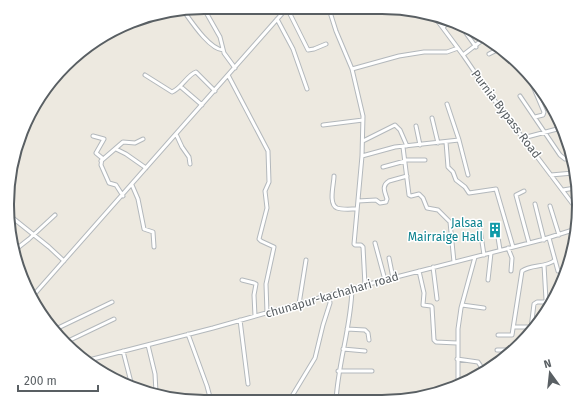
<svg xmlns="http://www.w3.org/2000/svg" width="586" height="409" font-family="'Fira Sans',sans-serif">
<rect width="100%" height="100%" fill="#ede9e0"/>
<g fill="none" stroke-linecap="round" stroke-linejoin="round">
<defs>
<path id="minor" d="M 203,7 L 220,37 L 224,53 L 235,68
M 287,8 L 308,50 L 314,49 L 326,44
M 329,9 L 336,31 L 352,69 L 363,116 L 362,156 L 354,244 L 355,245 L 361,245 L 363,247 L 365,285
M 183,10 C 191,21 209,49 223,50
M 434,16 L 463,55 L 489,93 L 578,211
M 277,19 L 293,49 L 307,89
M 443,28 L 448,21
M 465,28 L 466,33 L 476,47
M 489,54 L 499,49
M 463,55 L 485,38
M 352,69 L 399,56 L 424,52 L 447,52 L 458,48
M 527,72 L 544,112 L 543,115 L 535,117
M 145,75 L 172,92 C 182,88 187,75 196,72 L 215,91
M 228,75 L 268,151 L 269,182 L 265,191 L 267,208 L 259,239 L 261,241 L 274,247 L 266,284 L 267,313
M 51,82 L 65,66
M 181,87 L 202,105
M 520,96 L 560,155 L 565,159 L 571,158
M 447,104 L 459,140 L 468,175
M 432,118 L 438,143
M 323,125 L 363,120
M 416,126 L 420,145
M 176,134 L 182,147 L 189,157 L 190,164
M 93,136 L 104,139 L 96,153 L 102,158 L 101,165 L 109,183 L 116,185 L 123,196
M 523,138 L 561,128
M 363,141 L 395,125 L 400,130 L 407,146
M 446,142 L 448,167 L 453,172 L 456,180 L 465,187 L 469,193 L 496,189 L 513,247
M 403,147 L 409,195 L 411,196 L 419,194 L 423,198 L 427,208 L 438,210 L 450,222 L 454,262
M 116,149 L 126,154 L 146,168
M 362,156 L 395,147 L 459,140
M 405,160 L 425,160
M 101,161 L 123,142 L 135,143 L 143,139
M 383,167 L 405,161
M 551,175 L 573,173
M 334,176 C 334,184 328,204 337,208 C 342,210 351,209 357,209
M 132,185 L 138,199 L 144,229 L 153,232 L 154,247
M 563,190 L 575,188
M 524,191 L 516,195 L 529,243
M 358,201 L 376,200 L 380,203 L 386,202 L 387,199 C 385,192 381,186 389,181 L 407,176
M 535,204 L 544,240
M 550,206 L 559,235
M 9,215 L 49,247 L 64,261
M 479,222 L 484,255
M 496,225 L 500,250
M 375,243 L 385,280
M 508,248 L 512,258 L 511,271
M 15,250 L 29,239 L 55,215
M 389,258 L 393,278
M 555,260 L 558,271 L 564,271
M 433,267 L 437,299
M 419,271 L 424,293 L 423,305 L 431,306 L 432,307 L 434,340 L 436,342 L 457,343
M 242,280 L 254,283 L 256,284 L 254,295 L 255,316
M 488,280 L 491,253
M 558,291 L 559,291
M 31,298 L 287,8
M 299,304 L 306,260
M 462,305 L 484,308
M 46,320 L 55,327 L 58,328 L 112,302
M 240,320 L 248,384
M 514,327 L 531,327
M 56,328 L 59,337
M 531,328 L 534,304 L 537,302 L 545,302 L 546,300 L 544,265
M 347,329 L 365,330 L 368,333 L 369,340
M 188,334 L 207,386 L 211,401
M 498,335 L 512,335 L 522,271 C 531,264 546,268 555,260 L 549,238
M 66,342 L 114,319
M 148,345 L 155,374 L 156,392
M 343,349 L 365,351
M 497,350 L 514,350
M 123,351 L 132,386
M 457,359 L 478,362 L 484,371
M 89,360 L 213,328 L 365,285 L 541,240 L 576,229
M 338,371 L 372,371
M 458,385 L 458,329 L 461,308 L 475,257
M 289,401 L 315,358 L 323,325 L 330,303 L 329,295
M 336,401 C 338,363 351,327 352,289"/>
</defs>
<use href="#minor" stroke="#b3b8bc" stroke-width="5"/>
<use href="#minor" stroke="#fff" stroke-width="3"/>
</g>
<defs>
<symbol id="building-bare" viewBox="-9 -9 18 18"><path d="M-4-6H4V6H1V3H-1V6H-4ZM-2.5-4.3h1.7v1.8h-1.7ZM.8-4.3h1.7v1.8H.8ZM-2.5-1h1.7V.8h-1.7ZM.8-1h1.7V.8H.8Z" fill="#0f9aa8" stroke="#fff" stroke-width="2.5" paint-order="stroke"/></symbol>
</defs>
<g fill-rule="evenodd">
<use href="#building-bare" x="484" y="219" width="22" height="22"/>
</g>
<g text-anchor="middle" stroke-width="3" stroke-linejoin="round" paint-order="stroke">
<g font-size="12" fill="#595f63" stroke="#fff">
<text transform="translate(506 114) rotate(53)" y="4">Purnia Bypass Road</text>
<text transform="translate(332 295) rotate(-16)" y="4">chunapur-kachahari road</text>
</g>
<g font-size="12" fill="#0d838f" stroke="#fff" text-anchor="end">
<text x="483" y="227">Jalsaa<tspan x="483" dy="14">Mairraige Hall</tspan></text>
</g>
</g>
<path d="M0 0H586V409H0ZM204 14H382A190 190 0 0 1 572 204V205A190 190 0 0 1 382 395H204A190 190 0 0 1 14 205V204A190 190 0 0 1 204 14Z" fill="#fff" fill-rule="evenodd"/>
<path fill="none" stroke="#595f63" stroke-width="2" d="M204 14H382A190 190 0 0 1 572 204V205A190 190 0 0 1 382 395H204A190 190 0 0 1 14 205V204A190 190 0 0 1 204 14Z"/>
<g transform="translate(550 373) rotate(345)" stroke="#ffffff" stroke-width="3" paint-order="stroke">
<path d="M0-3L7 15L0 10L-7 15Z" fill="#595f63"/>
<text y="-6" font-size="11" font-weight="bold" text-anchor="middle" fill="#595f63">N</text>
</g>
<path d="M18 385v6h80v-6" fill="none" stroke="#595f63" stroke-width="2"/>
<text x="24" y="385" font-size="12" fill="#595f63" stroke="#ffffff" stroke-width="3" paint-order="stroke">200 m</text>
</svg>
